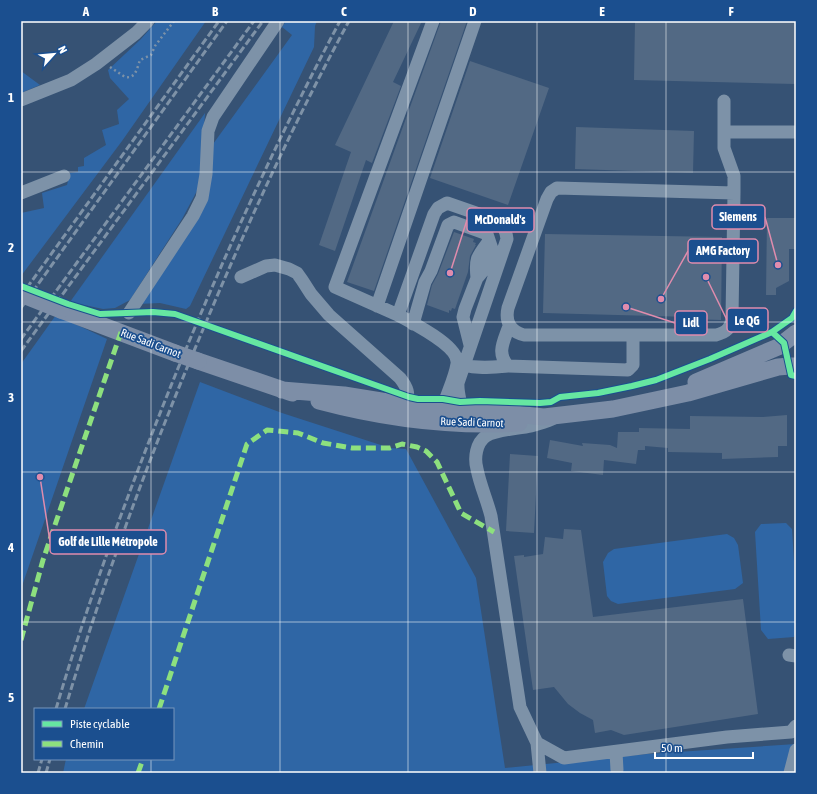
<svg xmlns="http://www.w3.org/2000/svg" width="817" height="794" font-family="'Asap Condensed',sans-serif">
<rect width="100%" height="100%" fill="#365274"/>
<path fill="#2f66a5" d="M 157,21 L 206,21 L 122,141 L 21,276 L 21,213 L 44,208 L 42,193 L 67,185 L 70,173 L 78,172 L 78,167 L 84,166 L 84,158 L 106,145 L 102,130 L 119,124 L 117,110 L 129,99 L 110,78 L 108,70 L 141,39 Z
M 286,21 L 317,21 L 315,26 L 314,47 L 190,306 L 186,309 L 160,303 L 138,304 L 202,210 L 213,144 L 292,35 L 282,27 Z
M 21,71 L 40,85 L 21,93 Z
M 205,113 L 202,162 L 198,189 L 182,219 L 130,300 L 115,308 L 103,309 L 70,302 Z
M 56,315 L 107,339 L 21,589 L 21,364 Z
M 200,382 L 282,413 L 390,448 L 406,449 L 476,578 L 505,768 L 647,754 L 796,744 L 796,773 L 63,773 L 66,759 L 173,759 L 173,709 L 84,709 Z
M 786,523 L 792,529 L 796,593 L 796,632 L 794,637 L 768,639 L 761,630 L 755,532 L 761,524 Z
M 727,534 L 734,538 L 738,545 L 743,583 L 735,589 L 618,604 L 611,601 L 607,596 L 603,562 L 608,553 L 614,549 Z"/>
<path fill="#526984" d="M 394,21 L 422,21 L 393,82 L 401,86 L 372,163 L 366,160 L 335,251 L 319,245 L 351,152 L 335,145 Z
M 441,21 L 467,21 L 374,291 L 347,282 Z
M 635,21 L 796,21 L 796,84 L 634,80 Z
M 470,61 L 549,88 L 508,205 L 430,178 Z
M 576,127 L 694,131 L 693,173 L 575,169 Z
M 767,218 L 796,218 L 796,249 L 789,249 L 789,281 L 776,288 L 776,295 L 766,295 Z
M 454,232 L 474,239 L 473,242 L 476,243 L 475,245 L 476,245 L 470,256 L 468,272 L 455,309 L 452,308 L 451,311 L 449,310 L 449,313 L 427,305 L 432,285 L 438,274 Z
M 545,234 L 722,237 L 721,320 L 690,319 L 691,317 L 543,313 Z
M 787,415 L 787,446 L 778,446 L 778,457 L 722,459 L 722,453 L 668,452 L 668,448 L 645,446 L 645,450 L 638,450 L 636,464 L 604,460 L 603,475 L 571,471 L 572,463 L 547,458 L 550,440 L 583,446 L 582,443 L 610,445 L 617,448 L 618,432 L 639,432 L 639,428 L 690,429 L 690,416 L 763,417 Z
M 510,454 L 538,456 L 534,533 L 506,531 Z
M 564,529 L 581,530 L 593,617 L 743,599 L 758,714 L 624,735 L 611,730 L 595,733 L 593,720 L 580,713 L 568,704 L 554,687 L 533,690 L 514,556 L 524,555 L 524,557 L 543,554 L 545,537 L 563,539 Z"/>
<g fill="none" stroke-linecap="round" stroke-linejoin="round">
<path stroke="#7d92a8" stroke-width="2.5" stroke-dasharray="2 3" stroke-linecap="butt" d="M 110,67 L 125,77 C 136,79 137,68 140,60 L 151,55 L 155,46 L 174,21"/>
<path stroke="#7d92a8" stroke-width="13" d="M 21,100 L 71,80 L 96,64 L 136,33 L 148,21
M 724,101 L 724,148 L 734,176 L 734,193 L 732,317 C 731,328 727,332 716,335 L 524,335 C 510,332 505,321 508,308 L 547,199 L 551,192 L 557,188 L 734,193
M 724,132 L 796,132
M 21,193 L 64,176
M 241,277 L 266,266 L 275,265 L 289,269 L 297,273 L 302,280 L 311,294 L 329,315 L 400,378 C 407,387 410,394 406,405
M 477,278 C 475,258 477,257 489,241
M 377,306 L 475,21
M 129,313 L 193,216 L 202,198 L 206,174 L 208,131 L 213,117 L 278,21
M 398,315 L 335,287 L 433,21
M 413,324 L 425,282 L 431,271 L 448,225 L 454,222 L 487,234 L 492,249 L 487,266 L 477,278 L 465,309 L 463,317 L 470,345
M 509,326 C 504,341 496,353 508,366 L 628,370 L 633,365 L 633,336
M 464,365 C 478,369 493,367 508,366
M 441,417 C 443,399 454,383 457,364 C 460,346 412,323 398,315 L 434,214 L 438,208 L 447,203 L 496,220 C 503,225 506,230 507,239 L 458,383 C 457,395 463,405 462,418
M 552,419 C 545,422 538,424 531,426 C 519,429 497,429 486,436 C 476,443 474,458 477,469 C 480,485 487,500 491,516 L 520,707 L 537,743 L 564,758 L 727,737 L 791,732 L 796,726
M 789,655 L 796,656
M 537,743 L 540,773
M 616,752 L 617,770
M 790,773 L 796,750"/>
<path stroke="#7d8ea7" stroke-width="17" d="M 61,310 L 175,353
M 198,361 L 292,393
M 696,382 L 778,347 L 796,333
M 282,390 L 344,395 L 406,405 L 440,409 L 487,411 L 544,417 L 613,409 L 688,393 L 778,367 L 790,366 L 796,366
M 319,401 C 383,418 452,427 519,423"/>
<path stroke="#7e92a7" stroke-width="3" stroke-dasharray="7 3" stroke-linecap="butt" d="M 21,296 L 219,21
M 21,308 L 227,21
M 21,339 L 254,21
M 21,351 L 263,21
M 56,709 C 81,624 111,540 143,457 C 200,308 265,162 340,21
M 65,709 C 103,583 148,460 199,339 C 244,231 293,124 349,21
M 38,773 L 42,759
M 46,773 L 50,759"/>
<path stroke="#7d8ea7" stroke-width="17" d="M 21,294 L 61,310
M 175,353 L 198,361"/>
<path stroke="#8de07e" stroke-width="5" stroke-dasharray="10 5" stroke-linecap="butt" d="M 21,640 L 43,560 L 121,332
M 159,709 L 247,444 L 267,430 L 298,433 L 323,443 L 352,448 L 390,448 L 402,444 L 417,447 L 426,451 L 437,462 L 461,513 L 494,532
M 138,773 L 143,759"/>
<defs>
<path id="cycleway" d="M 21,286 L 68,304 L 100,314 L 153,312 L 175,314 L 409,397 L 418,399 L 443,399 L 460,402 L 480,401 L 540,403 L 551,402 L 560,397 L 598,393 L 632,386 L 656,380 L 710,359 L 772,332 L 792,318 L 796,311
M 772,332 L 784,343 L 791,375 L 796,376"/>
</defs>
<use href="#cycleway" stroke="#1b4f8f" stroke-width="8"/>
<use href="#cycleway" stroke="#66e7a1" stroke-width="6"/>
</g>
<path fill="none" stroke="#fff" stroke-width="1" stroke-opacity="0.55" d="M 151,21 L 151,709M 280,21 L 280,773M 408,21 L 408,773M 537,21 L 537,773M 666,21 L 666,773M 21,172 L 796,172M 21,322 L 796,322M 21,472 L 796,472M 21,622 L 796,622M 151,759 L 151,773"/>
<g text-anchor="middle" stroke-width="3.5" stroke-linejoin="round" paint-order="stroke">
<g font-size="11" fill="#fff" stroke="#1b4f8f">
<text transform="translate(151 343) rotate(21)" y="4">Rue Sadi Carnot</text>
<text transform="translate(472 422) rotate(2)" y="4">Rue Sadi Carnot</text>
</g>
</g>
<path fill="none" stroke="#e08cad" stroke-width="1.5" d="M778 265L765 217M450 273L467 220M661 299L688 251M706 277L727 320M626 307L675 323M40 477L50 542"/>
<g fill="#e08cad" stroke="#1b4f8f" stroke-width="1.5">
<circle cx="778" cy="265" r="4"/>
<circle cx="450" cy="273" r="4"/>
<circle cx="661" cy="299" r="4"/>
<circle cx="706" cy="277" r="4"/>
<circle cx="626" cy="307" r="4"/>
<circle cx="40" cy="477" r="4"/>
</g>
<g fill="#1b4f8f" stroke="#e08cad" stroke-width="1.5">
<rect x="712" y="205" width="53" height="24" rx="4"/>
<rect x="467" y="208" width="67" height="24" rx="4"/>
<rect x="688" y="239" width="70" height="24" rx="4"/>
<rect x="727" y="308" width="41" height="24" rx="4"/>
<rect x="675" y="311" width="32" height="24" rx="4"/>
<rect x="50" y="530" width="116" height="24" rx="4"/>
</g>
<g font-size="12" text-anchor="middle" font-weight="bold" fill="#fff">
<text x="738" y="221">Siemens</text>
<text x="500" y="224">McDonald's</text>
<text x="723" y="255">AMG Factory</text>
<text x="747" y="325">Le QG</text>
<text x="691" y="327">Lidl</text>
<text x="108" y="546">Golf de Lille Métropole</text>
</g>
<rect width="817" height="794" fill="none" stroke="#1b4f8f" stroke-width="44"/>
<rect x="34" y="708" width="140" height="52" fill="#1b4f8f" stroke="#7695bc"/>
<rect x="42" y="721" width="20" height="6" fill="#66e7a1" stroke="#7695bc"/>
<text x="70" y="728" font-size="12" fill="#ffffff">Piste cyclable</text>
<rect x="42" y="741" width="20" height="6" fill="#8de07e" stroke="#7695bc"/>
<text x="70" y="748" font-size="12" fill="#ffffff">Chemin</text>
<g transform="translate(54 54) rotate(63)" stroke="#1b4f8f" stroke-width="3" paint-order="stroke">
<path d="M0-3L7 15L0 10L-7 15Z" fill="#ffffff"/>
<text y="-6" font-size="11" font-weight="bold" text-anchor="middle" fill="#ffffff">N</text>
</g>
<path d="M655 752v6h98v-6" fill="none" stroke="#ffffff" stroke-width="2"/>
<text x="661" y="752" font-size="12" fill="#ffffff" stroke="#1b4f8f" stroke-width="3" paint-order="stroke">50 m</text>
<rect x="22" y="22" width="773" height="750" fill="none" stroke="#fff" stroke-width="1.5"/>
<g font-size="13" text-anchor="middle" font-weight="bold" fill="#fff">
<text x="86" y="16">A</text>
<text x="215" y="16">B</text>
<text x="344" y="16">C</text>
<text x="473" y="16">D</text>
<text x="602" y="16">E</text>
<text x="731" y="16">F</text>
<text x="11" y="102">1</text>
<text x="11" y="252">2</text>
<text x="11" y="402">3</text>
<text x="11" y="552">4</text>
<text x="11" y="702">5</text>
</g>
</svg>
